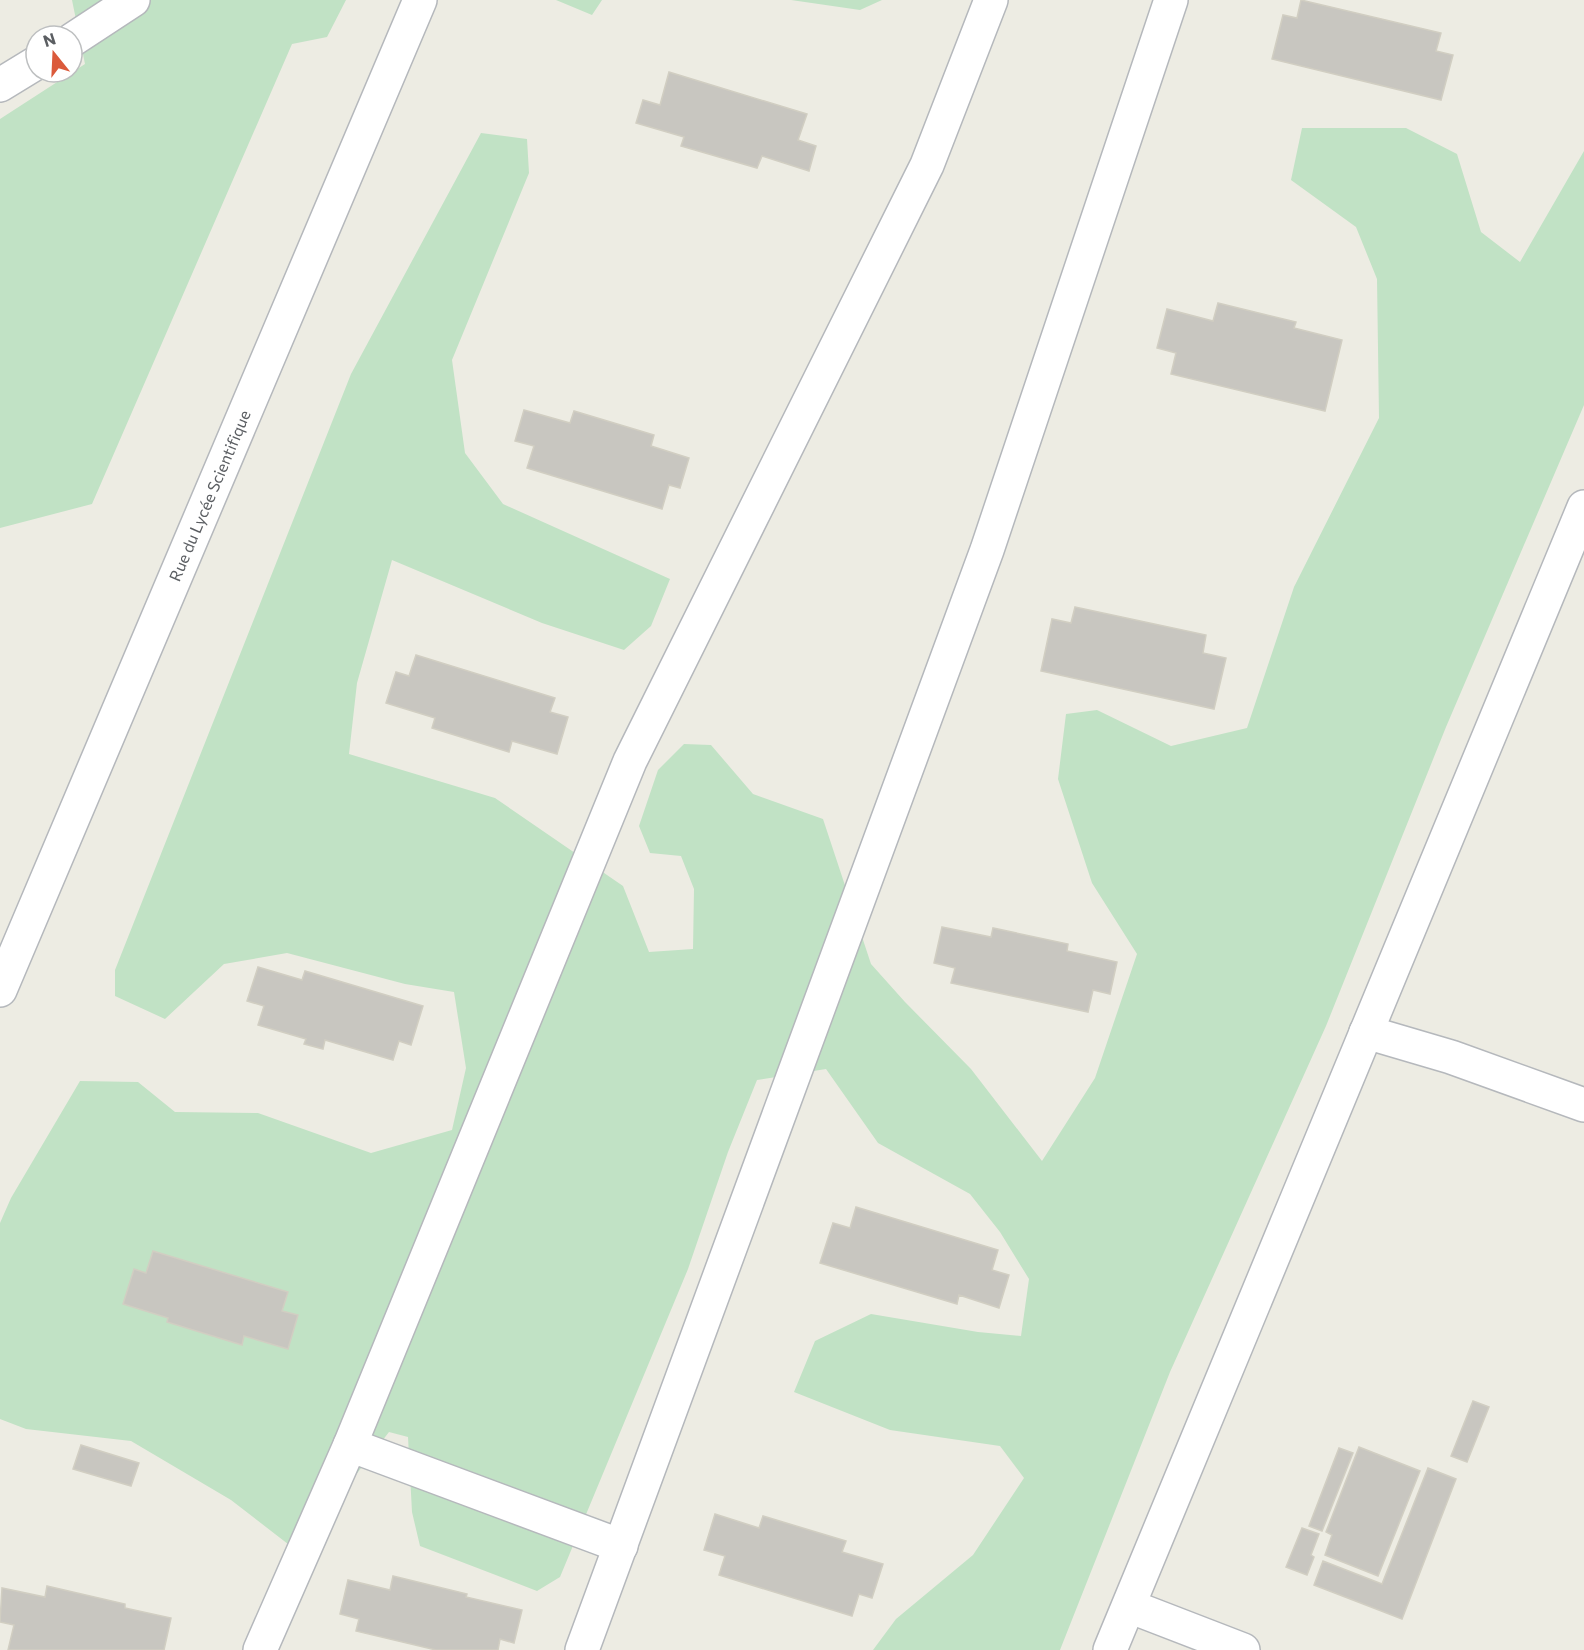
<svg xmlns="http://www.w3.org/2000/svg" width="1584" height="1650" font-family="Commissioner,sans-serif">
<rect width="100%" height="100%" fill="#edece3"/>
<path fill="#c1e2c5" d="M 72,0 L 346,0 L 327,37 L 292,44 L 92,504 L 0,528 L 0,119 L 85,64 Z
M 556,0 L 602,0 L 592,15 Z
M 791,0 L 882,0 L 860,10 Z
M 1302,128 L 1406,128 L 1457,154 L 1481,232 L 1520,262 L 1584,151 L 1584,405 L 1446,727 L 1326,1026 L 1170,1372 L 1060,1650 L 873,1650 L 896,1619 L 973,1555 L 1024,1478 L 1000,1446 L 890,1430 L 794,1392 L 815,1341 L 871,1314 L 978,1332 L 1021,1336 L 1029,1279 L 1000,1232 L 970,1194 L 878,1143 L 826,1069 L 757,1080 L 728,1152 L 688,1269 L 560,1577 L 537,1591 L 420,1546 L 412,1512 L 408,1437 L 389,1432 L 297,1551 L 231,1500 L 131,1441 L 26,1429 L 0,1419 L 0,1223 L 11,1198 L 80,1081 L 138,1082 L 175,1112 L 258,1113 L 371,1153 L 452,1130 L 466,1068 L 454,992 L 405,984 L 287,953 L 224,964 L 165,1019 L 115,996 L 115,970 L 351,374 L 481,133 L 527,139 L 529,173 L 452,360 L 465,453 L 503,504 L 670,579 L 651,626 L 624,650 L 542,623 L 392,560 L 357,683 L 349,754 L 495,798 L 623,886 L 649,952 L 693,949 L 694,889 L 681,856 L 650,853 L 639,826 L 658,770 L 684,744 L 711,745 L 753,794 L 823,819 L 871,964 L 905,1002 L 971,1069 L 1042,1161 L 1095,1078 L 1137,954 L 1092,883 L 1058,779 L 1066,714 L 1097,710 L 1171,746 L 1247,728 L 1294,587 L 1379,418 L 1377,279 L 1356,227 L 1291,180 Z"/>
<path fill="#c8c6c0" stroke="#d1cec2" stroke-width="1.5" d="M 1301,0 L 1441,33 L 1436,51 L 1453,55 L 1441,100 L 1272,59 L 1283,15 L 1297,18 Z
M 669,72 L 807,114 L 798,140 L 816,146 L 809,171 L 762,156 L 757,168 L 681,146 L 684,137 L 636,123 L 643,100 L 660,105 Z
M 1218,303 L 1296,322 L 1294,328 L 1342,340 L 1325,411 L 1171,374 L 1176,353 L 1157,348 L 1167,309 L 1213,321 Z
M 524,410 L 570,423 L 574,411 L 654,435 L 651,446 L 689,458 L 680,488 L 669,485 L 662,509 L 527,468 L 534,446 L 515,441 Z
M 1075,607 L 1206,635 L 1203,653 L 1226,658 L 1214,709 L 1041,671 L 1052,619 L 1071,623 Z
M 416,655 L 555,698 L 550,712 L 568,717 L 557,754 L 512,741 L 509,752 L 461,737 L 432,728 L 435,718 L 386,703 L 396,672 L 409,676 Z
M 942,927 L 991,937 L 993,928 L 1068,944 L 1067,951 L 1117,962 L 1110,994 L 1093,990 L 1088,1012 L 951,983 L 955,968 L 934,963 Z
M 258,967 L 302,980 L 305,971 L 423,1006 L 411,1045 L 399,1041 L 393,1060 L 325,1040 L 323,1049 L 304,1044 L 306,1039 L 258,1025 L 264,1006 L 247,1001 Z
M 856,1207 L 998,1250 L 992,1270 L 1009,1275 L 999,1308 L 959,1295 L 957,1304 L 820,1263 L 833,1223 L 850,1228 Z
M 153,1251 L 288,1292 L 282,1311 L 298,1315 L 288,1349 L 244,1336 L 242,1345 L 167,1322 L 168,1318 L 123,1304 L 134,1269 L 146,1273 Z
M 1473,1401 L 1489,1407 L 1467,1462 L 1451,1456 Z
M 81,1445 L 139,1463 L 131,1486 L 73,1469 Z
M 1359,1447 L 1420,1471 L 1378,1576 L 1325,1555 L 1332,1535 L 1326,1532 Z
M 1339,1448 L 1353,1453 L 1322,1531 L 1309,1526 Z
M 1428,1468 L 1456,1479 L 1402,1619 L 1314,1585 L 1323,1561 L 1382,1584 Z
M 715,1514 L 759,1528 L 763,1516 L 846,1541 L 842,1552 L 883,1564 L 872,1598 L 859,1594 L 852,1616 L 719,1575 L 725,1556 L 704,1550 Z
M 1302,1528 L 1319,1534 L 1311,1555 L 1314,1557 L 1307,1575 L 1286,1567 Z
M 393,1576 L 467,1594 L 466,1597 L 522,1610 L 514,1643 L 500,1639 L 498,1650 L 436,1650 L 356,1631 L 359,1619 L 340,1614 L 348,1580 L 390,1590 Z
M 47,1586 L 125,1604 L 125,1608 L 171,1618 L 164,1650 L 8,1650 L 14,1625 L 0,1622 L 2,1588 L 45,1597 Z"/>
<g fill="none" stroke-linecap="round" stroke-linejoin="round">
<defs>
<g id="minor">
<path d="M 72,40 L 133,0"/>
<path d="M 0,85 L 36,63"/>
<path id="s1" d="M 0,990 L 420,0"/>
<path d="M 1366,1032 L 1451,1057 L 1584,1105"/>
<path d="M 350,1445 L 621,1546"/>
<path d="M 1129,1606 L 1243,1650"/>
<path d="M 260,1650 L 350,1445 L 630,761 L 927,165 L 991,0"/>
<path d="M 582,1650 L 987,550 L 1171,0"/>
<path d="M 1110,1650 L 1584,507"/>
</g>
</defs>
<use href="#minor" stroke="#b5b8bc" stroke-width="36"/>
<use href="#minor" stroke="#fff" stroke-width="33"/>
</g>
<g text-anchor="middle" stroke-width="4.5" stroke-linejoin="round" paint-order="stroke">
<g font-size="16" fill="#5b5e62" stroke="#fff">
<text dy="6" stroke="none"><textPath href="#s1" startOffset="537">Rue du Lycée Scientifique</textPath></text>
</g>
</g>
<g transform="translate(54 54) rotate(342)"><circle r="28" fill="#ffffff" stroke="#bdbfc0" stroke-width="1.5"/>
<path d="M0-4.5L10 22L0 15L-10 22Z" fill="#db5a3b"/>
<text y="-9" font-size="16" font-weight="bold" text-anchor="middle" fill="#5b5e62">N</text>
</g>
</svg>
